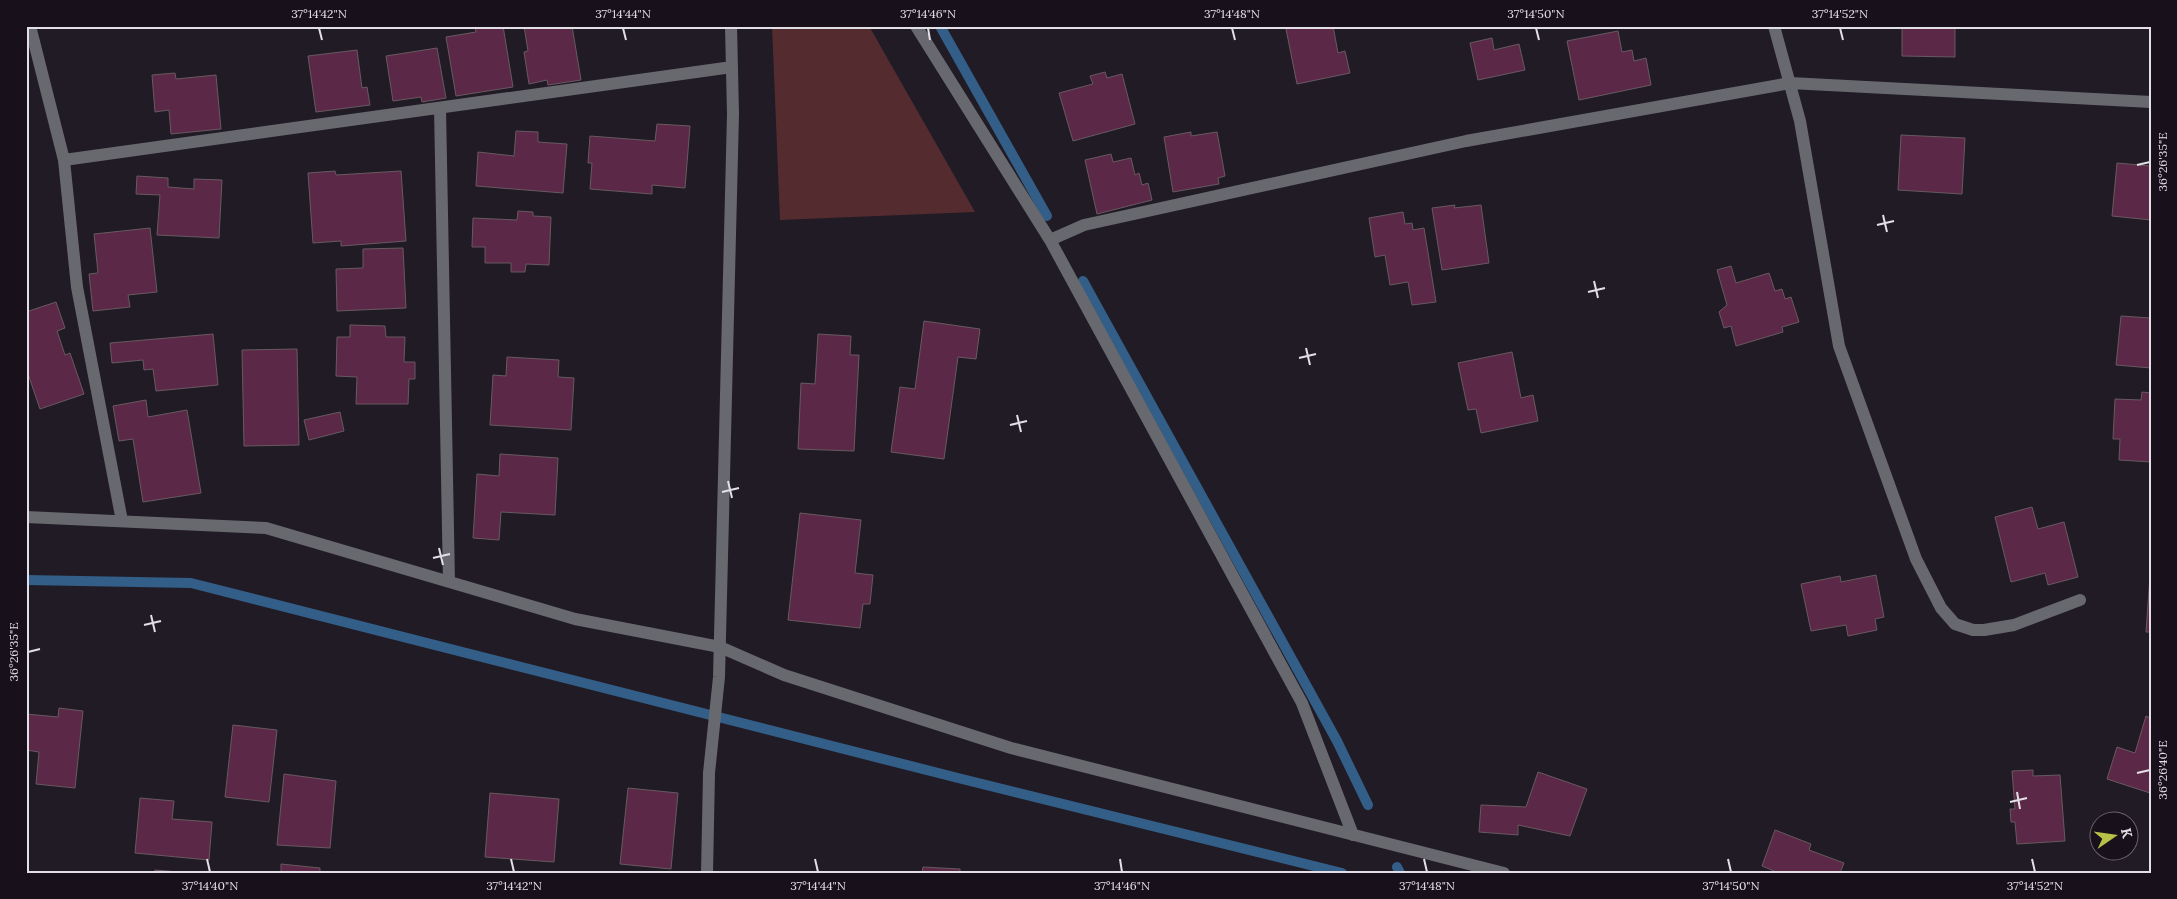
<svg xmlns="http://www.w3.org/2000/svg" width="2177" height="899" font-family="Lora,serif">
<rect width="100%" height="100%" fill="#211b25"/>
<path fill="#542b2e" d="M 772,26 L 869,26 L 975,212 L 780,220 Z"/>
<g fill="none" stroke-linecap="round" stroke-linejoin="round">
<path stroke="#325e87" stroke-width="10" d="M 940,26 L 1047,216
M 1083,281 L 1337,741 L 1368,805
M 26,580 L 191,583 L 958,778 L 1342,873
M 1397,867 L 1400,873"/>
</g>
<path fill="#5b2947" stroke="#685961" d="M 475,26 L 503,26 L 513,87 L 456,96 L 446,37 L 476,32 Z
M 524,26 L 572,26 L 581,80 L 548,85 L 547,80 L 529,84 L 524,52 L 528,51 Z
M 1299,26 L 1333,26 L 1338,53 L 1345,51 L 1350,73 L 1297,84 L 1286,29 Z
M 1902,26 L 1955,26 L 1955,57 L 1902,56 Z
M 1618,31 L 1622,52 L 1632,50 L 1634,61 L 1646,58 L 1651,85 L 1579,100 L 1567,41 Z
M 1492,38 L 1494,50 L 1519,44 L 1525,70 L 1478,80 L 1470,43 Z
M 437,48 L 446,98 L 422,102 L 421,97 L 393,101 L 386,56 Z
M 357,50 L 362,88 L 367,87 L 370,105 L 316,112 L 308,56 Z
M 1105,72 L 1107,78 L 1122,74 L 1135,124 L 1073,141 L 1059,93 L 1093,84 L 1090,76 Z
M 175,73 L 176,79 L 216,75 L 221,129 L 171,134 L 169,110 L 155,112 L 152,75 Z
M 657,124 L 690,126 L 685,188 L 652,185 L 652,194 L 590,189 L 592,163 L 588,163 L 590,136 L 655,141 Z
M 516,131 L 538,132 L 538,142 L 567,144 L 563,193 L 476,186 L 478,152 L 514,156 Z
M 1191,132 L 1191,136 L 1217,132 L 1225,176 L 1218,178 L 1219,184 L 1173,192 L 1164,137 Z
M 1901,135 L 1965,138 L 1962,194 L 1898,190 Z
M 1111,154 L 1113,162 L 1131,158 L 1135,175 L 1139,173 L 1142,185 L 1148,183 L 1152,200 L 1097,214 L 1085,160 Z
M 2117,163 L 2151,166 L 2151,220 L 2112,216 Z
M 335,171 L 336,175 L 401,171 L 406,241 L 341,246 L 341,241 L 313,243 L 308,173 Z
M 137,176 L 168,178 L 168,187 L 194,189 L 194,179 L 222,180 L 219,238 L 157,235 L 160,195 L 136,194 Z
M 1455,205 L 1454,208 L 1481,205 L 1489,263 L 1442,270 L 1432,208 Z
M 518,211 L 533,212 L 533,216 L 551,217 L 549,265 L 526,264 L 525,272 L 511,272 L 511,263 L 485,263 L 485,247 L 472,247 L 473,218 L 517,220 Z
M 1403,212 L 1405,224 L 1412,223 L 1413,230 L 1424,228 L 1436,302 L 1412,305 L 1408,282 L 1390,285 L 1385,255 L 1375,257 L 1369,218 Z
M 150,228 L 157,292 L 128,295 L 130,307 L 93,311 L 89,274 L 98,273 L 94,234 Z
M 403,248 L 406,308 L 337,311 L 336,269 L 363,268 L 363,249 Z
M 1731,266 L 1736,283 L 1769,273 L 1775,291 L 1782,289 L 1785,299 L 1791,297 L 1799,322 L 1782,327 L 1783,332 L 1736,346 L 1731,326 L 1724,328 L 1719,312 L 1727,305 L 1717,270 Z
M 56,302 L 65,328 L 57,331 L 65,355 L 70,353 L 84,394 L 40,409 L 26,368 L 26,312 Z
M 2121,316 L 2151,318 L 2151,368 L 2116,365 Z
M 924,321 L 980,329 L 976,359 L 958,357 L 944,459 L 891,452 L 900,387 L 915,389 Z
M 350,325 L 385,326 L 386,337 L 405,337 L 404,362 L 415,362 L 415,379 L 409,379 L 408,404 L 356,404 L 357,377 L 336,376 L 337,337 L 350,337 Z
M 213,334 L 218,385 L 156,391 L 153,369 L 144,370 L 143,360 L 112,363 L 110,343 Z
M 818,334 L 851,336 L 850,355 L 859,355 L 854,451 L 798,449 L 801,383 L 815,384 Z
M 297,349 L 299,445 L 244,446 L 242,350 Z
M 1512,352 L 1521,398 L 1533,395 L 1538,421 L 1481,433 L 1476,409 L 1468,410 L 1458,363 Z
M 507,357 L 559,360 L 558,377 L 574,378 L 571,430 L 490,425 L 493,375 L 506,376 Z
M 2142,392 L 2151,393 L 2151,462 L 2119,460 L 2120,439 L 2113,439 L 2115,399 L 2141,400 Z
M 146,400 L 148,417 L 187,410 L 201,493 L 143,502 L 133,439 L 119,441 L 113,406 Z
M 340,412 L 344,431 L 309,440 L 304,420 Z
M 500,454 L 558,458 L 555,515 L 501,512 L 499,540 L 473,538 L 477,474 L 499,476 Z
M 2032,507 L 2038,529 L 2064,522 L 2078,577 L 2048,585 L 2045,573 L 2011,582 L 1995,517 Z
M 800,513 L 861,520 L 855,573 L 873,575 L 870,604 L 863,604 L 860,628 L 788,620 Z
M 1876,575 L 1884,617 L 1875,619 L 1877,630 L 1848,636 L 1846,625 L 1811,631 L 1801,584 L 1840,576 L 1841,582 Z
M 2150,576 L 2151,576 L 2151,632 L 2146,632 Z
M 59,708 L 83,711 L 75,788 L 36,784 L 39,752 L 26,750 L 26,714 L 58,717 Z
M 2151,715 L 2151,790 L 2150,793 L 2107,779 L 2117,747 L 2135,753 L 2146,716 L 2150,718 Z
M 233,725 L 277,730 L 269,802 L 225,797 Z
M 2033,770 L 2033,776 L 2060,775 L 2065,841 L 2017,844 L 2015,822 L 2011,822 L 2010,809 L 2015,809 L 2012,771 Z
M 1538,772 L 1587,789 L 1570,836 L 1518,825 L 1518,835 L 1479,832 L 1481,805 L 1526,807 Z
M 284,774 L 336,781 L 330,848 L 277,845 Z
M 628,788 L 678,793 L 671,869 L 620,864 Z
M 490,793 L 559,799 L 554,862 L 485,857 Z
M 140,798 L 174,801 L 172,819 L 212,822 L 209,860 L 135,853 Z
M 1775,830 L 1811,844 L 1809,850 L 1844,863 L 1840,873 L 1779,873 L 1762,866 Z
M 281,864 L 320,868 L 320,873 L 281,873 Z
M 923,867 L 960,869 L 960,873 L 922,873 Z
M 155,870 L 191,873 L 154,873 Z"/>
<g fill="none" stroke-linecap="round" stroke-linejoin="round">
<path stroke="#68696f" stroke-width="12" d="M 30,26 L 64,160 L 77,287 L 122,521
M 916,26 L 1050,240 L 1302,703 L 1353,835
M 1774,26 L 1800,121 L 1839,346 L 1916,559 L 1941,608 L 1955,624 L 1973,630 L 1984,630 L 2014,625 L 2080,600
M 440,108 L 449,582
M 64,160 L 732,67
M 1050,240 L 1084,225 L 1466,141 L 1790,83 L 2151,102
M 26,517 L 266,528 L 575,619 L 720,647 L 784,675 L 1011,748 L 1504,873
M 707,873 L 709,773 L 719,677 L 733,114 L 731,26"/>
</g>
<path fill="none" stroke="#e3dfe6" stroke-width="2" d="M 319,28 L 322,40M 623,28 L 626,40M 928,28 L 930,40M 1232,28 L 1235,40M 1536,28 L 1539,40M 1840,28 L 1843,40M 2137,165 L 2150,162M 1883,215 L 1887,232M 1877,225 L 1894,221M 1594,281 L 1598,298M 1588,292 L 1605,288M 1306,348 L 1310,365M 1299,358 L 1316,354M 1017,415 L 1021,432M 1010,425 L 1027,421M 728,481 L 732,498M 722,492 L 739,488M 439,548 L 443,565M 433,558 L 450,554M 151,615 L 155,632M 144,625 L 161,621M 28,652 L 40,649M 2137,773 L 2150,770M 2017,792 L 2020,809M 2010,802 L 2027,798M 207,859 L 210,872M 511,859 L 514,872M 815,859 L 818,872M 1120,859 L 1122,872M 1424,859 L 1427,872M 1728,859 L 1731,872M 2032,859 L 2035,872"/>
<rect width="2177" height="899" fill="none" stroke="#18111c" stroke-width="55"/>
<g transform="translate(2114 836) rotate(77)"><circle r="24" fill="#18111c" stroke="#69636d"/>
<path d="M0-4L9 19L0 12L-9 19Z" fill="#b9c046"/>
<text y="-8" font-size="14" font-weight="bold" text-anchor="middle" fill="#e3dfe6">K</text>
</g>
<rect x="28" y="28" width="2122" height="844" fill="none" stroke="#e3dfe6" stroke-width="2"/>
<g font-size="12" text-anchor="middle" fill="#e3dfe6">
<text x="319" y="18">37°14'42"N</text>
<text x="623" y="18">37°14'44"N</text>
<text x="928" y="18">37°14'46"N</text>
<text x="1232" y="18">37°14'48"N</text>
<text x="1536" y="18">37°14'50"N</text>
<text x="1840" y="18">37°14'52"N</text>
<text transform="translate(2163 162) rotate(-90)" y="4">36°26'35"E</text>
<text transform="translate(14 652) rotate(-90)" y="4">36°26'35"E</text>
<text transform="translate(2163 770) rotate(-90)" y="4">36°26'40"E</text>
<text x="210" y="890">37°14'40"N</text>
<text x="514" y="890">37°14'42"N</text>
<text x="818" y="890">37°14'44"N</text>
<text x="1122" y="890">37°14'46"N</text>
<text x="1427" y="890">37°14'48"N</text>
<text x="1731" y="890">37°14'50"N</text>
<text x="2035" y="890">37°14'52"N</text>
</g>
</svg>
